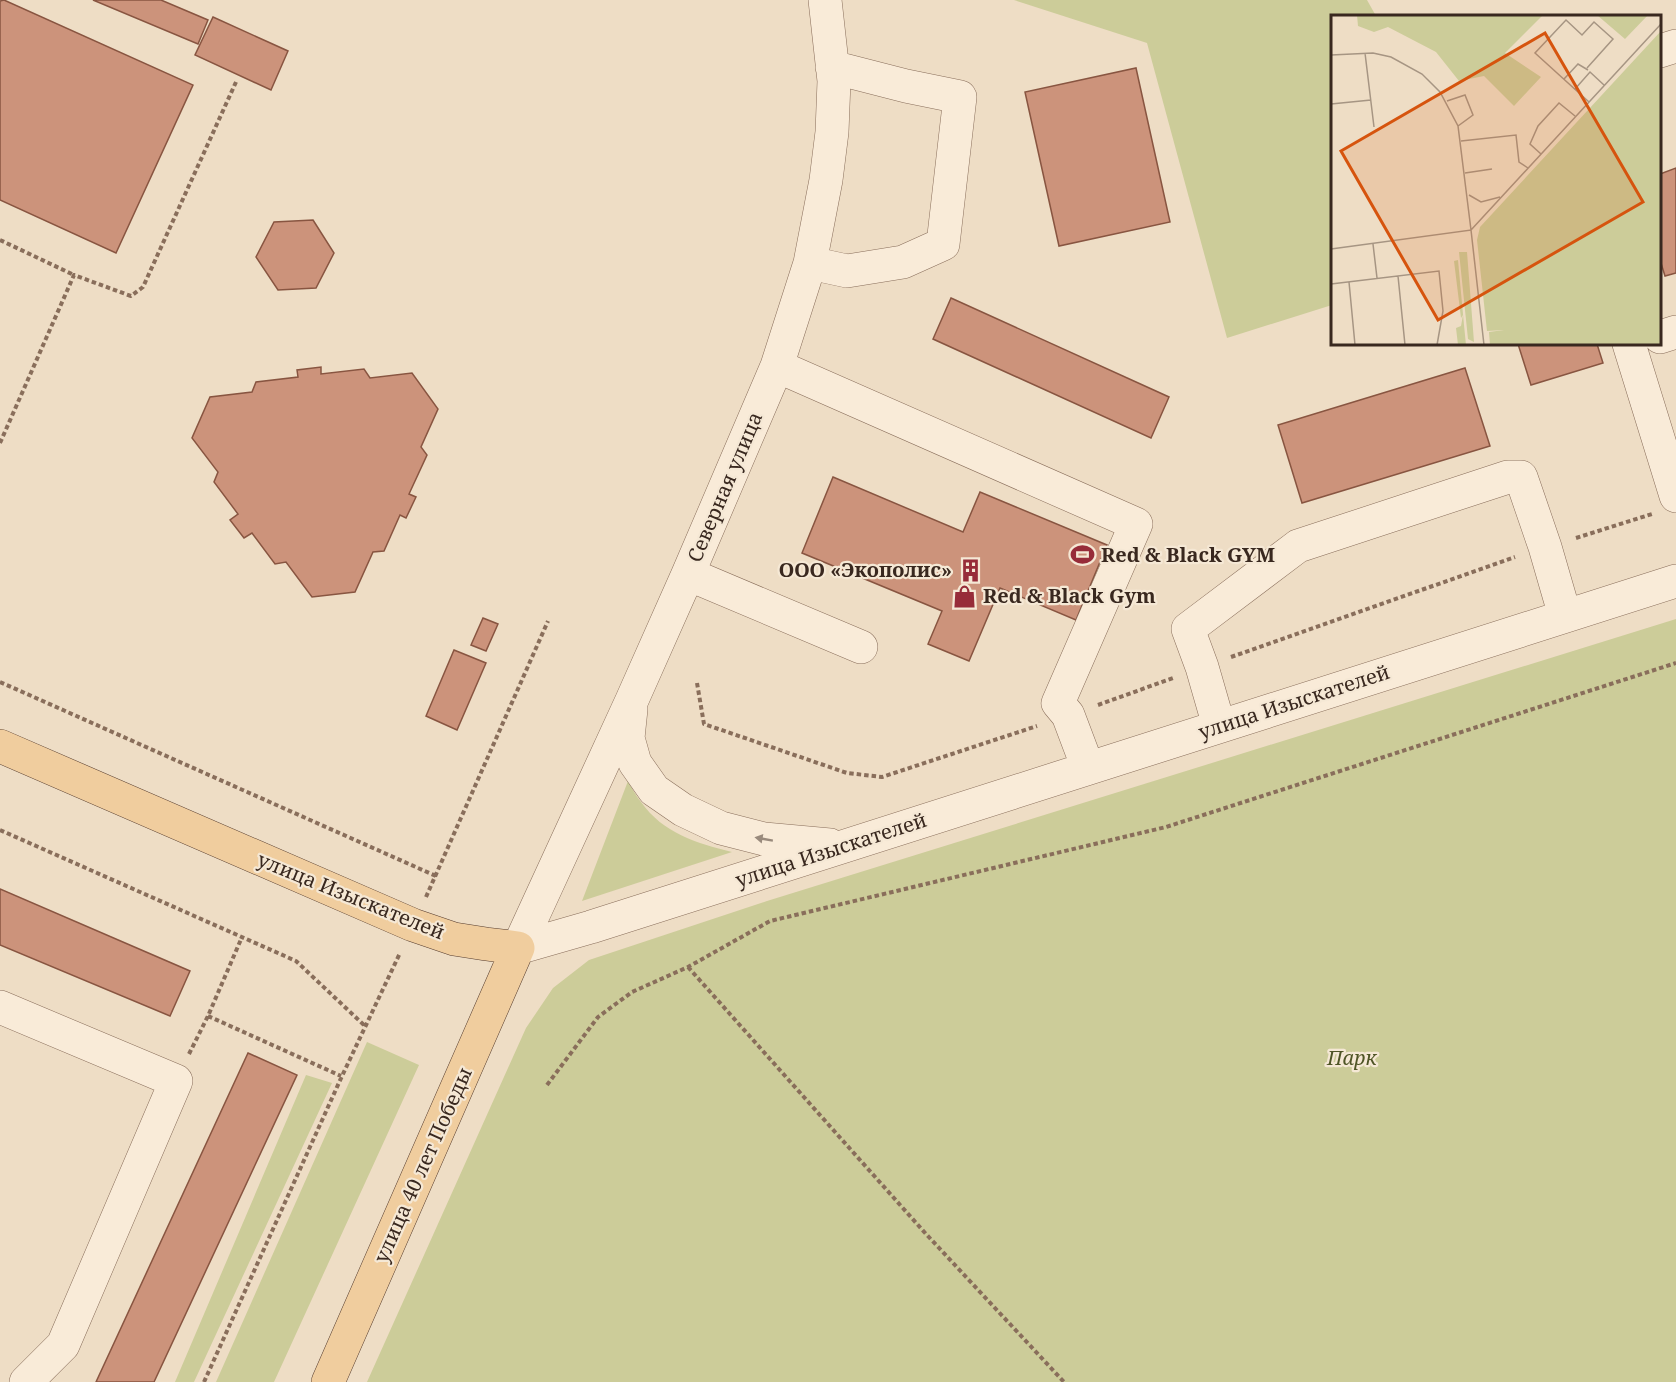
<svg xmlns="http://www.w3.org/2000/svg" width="1676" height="1382" font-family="'Noto Serif',serif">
<rect width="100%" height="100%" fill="#eeddc5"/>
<path fill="#cc9" d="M 1014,0 L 1367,0 L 1376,16 L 1332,16 L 1332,305 L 1227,338 L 1147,43 Z
M 1676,619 L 1676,1382 L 367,1382 L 526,1028 L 553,988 L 589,960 L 767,901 Z
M 628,781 C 632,788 636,796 641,802 C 663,833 696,843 732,852 L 582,901 Z
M 367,1042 L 419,1065 L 274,1382 L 216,1382 Z
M 306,1075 L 332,1083 L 194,1382 L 175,1382 Z"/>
<path fill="#cc937b" stroke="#885541" stroke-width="1.5" d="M 4,0 L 193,85 L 116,253 L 0,200 L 0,1 Z
M 93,0 L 161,0 L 208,20 L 198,44 Z
M 213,17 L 288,51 L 271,90 L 195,55 Z
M 1136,68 L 1170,222 L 1059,246 L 1025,92 Z
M 1676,168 L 1676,273 L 1665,276 L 1660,260 L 1660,174 Z
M 313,220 L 334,253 L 316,288 L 278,290 L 256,257 L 274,222 Z
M 951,298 L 1169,397 L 1151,438 L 933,339 Z
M 1518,344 L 1597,344 L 1603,363 L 1531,385 Z
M 321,367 L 321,374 L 364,369 L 370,378 L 412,373 L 438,409 L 421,447 L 427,455 L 409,494 L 416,497 L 406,518 L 400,515 L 384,551 L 373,552 L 355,592 L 312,597 L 286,562 L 275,564 L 252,533 L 244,538 L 230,520 L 238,514 L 214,482 L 218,472 L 192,438 L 210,397 L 252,392 L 256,382 L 298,377 L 297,370 Z
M 1465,368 L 1490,446 L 1302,503 L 1278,425 Z
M 833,477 L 963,532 L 980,492 L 1107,545 L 1076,620 L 1000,588 L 969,661 L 928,644 L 942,611 L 802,553 Z
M 483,618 L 498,624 L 486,651 L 471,645 Z
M 454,650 L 486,663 L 457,730 L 426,716 Z
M 0,889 L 190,971 L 170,1016 L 0,945 Z
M 248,1053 L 297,1075 L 154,1382 L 96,1382 Z"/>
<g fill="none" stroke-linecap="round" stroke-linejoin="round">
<defs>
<path id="minor" d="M 1660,51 L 1676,46
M 810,263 L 847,271 L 903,262 L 943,244 L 960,97 L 906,86 L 832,67
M 1660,337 L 1676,332
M 1629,344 L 1676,496
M 777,366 L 1136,524 L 1058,703 L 1068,715 L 1088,768
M 688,574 L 861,647
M 631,709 L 628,738 L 635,763 L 654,790 L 683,810 L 721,828 L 764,839 L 830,845
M 1219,726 L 1202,667 L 1188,629 L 1298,546 L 1508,477 L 1521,477 L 1545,547 L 1565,616
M 518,948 L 591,927 L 1676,581
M 518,948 L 632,700 L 688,574 L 777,366 L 810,263 L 826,180 L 832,132 L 834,81 L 825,0
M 0,1007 L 176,1081 L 63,1345 L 26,1382"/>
<path id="major" d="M 0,746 L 413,925 L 454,939 L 486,944 L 518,948 L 328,1382"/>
</defs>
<use href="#minor" stroke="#896e5b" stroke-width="34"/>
<use href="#major" stroke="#573d2f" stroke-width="34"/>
<path stroke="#896e5b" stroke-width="4" stroke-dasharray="4.5 3" stroke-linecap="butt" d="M 0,240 L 74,275
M 0,443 L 74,275 L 131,296 L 143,287 L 236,82
M 1576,538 L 1652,514
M 1231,657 L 1515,557
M 0,682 L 436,876
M 697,683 L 704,724 L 847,773 L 882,777 L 1037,726
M 1098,705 L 1173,678
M 0,830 L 296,961 L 365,1026
M 426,897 L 548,621
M 688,967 L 926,1234 L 1064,1382
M 208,1016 L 341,1076
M 189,1054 L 208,1016 L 242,937
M 547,1085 L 598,1017 L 632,992 L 688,967 L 770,921 L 1166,827 L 1676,663
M 204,1382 L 342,1076 L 400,953"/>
<use href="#minor" stroke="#f9ebd8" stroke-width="33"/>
<use href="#major" stroke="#f0cd9e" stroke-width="33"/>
</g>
<defs><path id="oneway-solid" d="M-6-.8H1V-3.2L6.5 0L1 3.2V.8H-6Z" transform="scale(1.5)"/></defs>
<use fill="#998a7c" href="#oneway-solid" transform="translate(764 839) rotate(-170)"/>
<defs>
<symbol id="stadium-bare" viewBox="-9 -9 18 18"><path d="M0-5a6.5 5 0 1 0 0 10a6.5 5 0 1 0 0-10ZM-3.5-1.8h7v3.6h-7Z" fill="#972c39" stroke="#f5e8d5" stroke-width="2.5" paint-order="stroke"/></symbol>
<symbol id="building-bare" viewBox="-9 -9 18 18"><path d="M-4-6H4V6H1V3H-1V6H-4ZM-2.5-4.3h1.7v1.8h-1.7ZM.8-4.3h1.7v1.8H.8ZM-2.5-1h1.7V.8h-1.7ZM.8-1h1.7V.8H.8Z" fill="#972c39" stroke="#f5e8d5" stroke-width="2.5" paint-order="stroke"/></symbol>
<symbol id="shop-bare" viewBox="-9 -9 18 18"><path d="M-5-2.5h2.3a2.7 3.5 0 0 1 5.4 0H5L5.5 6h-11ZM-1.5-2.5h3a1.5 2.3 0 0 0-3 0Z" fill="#972c39" stroke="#f5e8d5" stroke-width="2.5" paint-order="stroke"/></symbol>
</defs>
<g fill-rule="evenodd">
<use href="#stadium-bare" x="1066" y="538" width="33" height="33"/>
<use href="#building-bare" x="954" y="554" width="33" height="33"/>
<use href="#shop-bare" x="948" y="580" width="33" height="33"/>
</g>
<g text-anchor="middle" stroke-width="4.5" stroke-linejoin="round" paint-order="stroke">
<g font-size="20" fill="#39281f" stroke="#f5e8d5">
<text transform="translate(725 487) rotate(-67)" y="7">Северная улица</text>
<text transform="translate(1294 702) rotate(-18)" y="7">улица Изыскателей</text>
<text transform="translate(831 850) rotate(-18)" y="7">улица Изыскателей</text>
<text transform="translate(351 896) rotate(22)" y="7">улица Изыскателей</text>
<text transform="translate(423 1165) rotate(-66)" y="7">улица 40 лет Победы</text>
</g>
<g font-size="20" font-weight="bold" fill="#39281f" stroke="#f5e8d5" text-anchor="start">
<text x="1101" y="562">Red &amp; Black GYM</text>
<text x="952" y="577" text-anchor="end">ООО «Экополис»</text>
<text x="983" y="603">Red &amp; Black Gym</text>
</g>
<g font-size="20" font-style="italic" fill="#4f5526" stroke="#f5e8d5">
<text x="1352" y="1065">Парк</text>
</g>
</g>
<g transform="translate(1331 15)">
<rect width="330" height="330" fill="#eeddc5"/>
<path d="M 26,0 L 212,0 L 174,38 L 210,62 L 183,91 L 153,61 L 128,66 L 105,37 L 57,12 L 43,17 L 27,11 ZM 266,0 L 317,0 L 294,24 ZM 330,16 L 330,330 L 159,330 L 158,317 L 173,315 L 156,316 L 146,225 L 149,212 ZM 128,237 L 136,237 L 143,327 L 137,324 ZM 127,245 L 133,310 L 135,330 L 127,330 L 125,313 L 130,311 L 132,300 L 130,303 L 123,246 Z" fill="#cc9"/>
<path fill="none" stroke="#a69583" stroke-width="1.5" d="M 34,38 L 43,112M 0,40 L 42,38 L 60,42 L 91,59 L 109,77 L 127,111 L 140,215M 256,53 L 282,24 L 263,7 L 251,20 L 235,5 L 204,38 L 258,87M 233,64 L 247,49 L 257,55M 244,74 L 259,57 L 273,70M 116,86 L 134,80 L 142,100 L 127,111M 0,89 L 40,85M 130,126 L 185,120 L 188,147 L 197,153M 210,139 L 199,129 L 207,111 L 228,88 L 244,101M 134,158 L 161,154M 138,180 L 150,187 L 169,182M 140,215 L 330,9M 42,229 L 46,263M 0,234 L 140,215 L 153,330M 67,261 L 74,330M 18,267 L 24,330M 0,269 L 108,256 L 112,296 L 106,330"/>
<path fill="#d6540e" fill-opacity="0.15" stroke="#d6540e" stroke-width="3" d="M 214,18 L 312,187 L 107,305 L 10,136 Z"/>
<rect width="330" height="330" fill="none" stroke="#39281f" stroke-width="3"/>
</g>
</svg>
